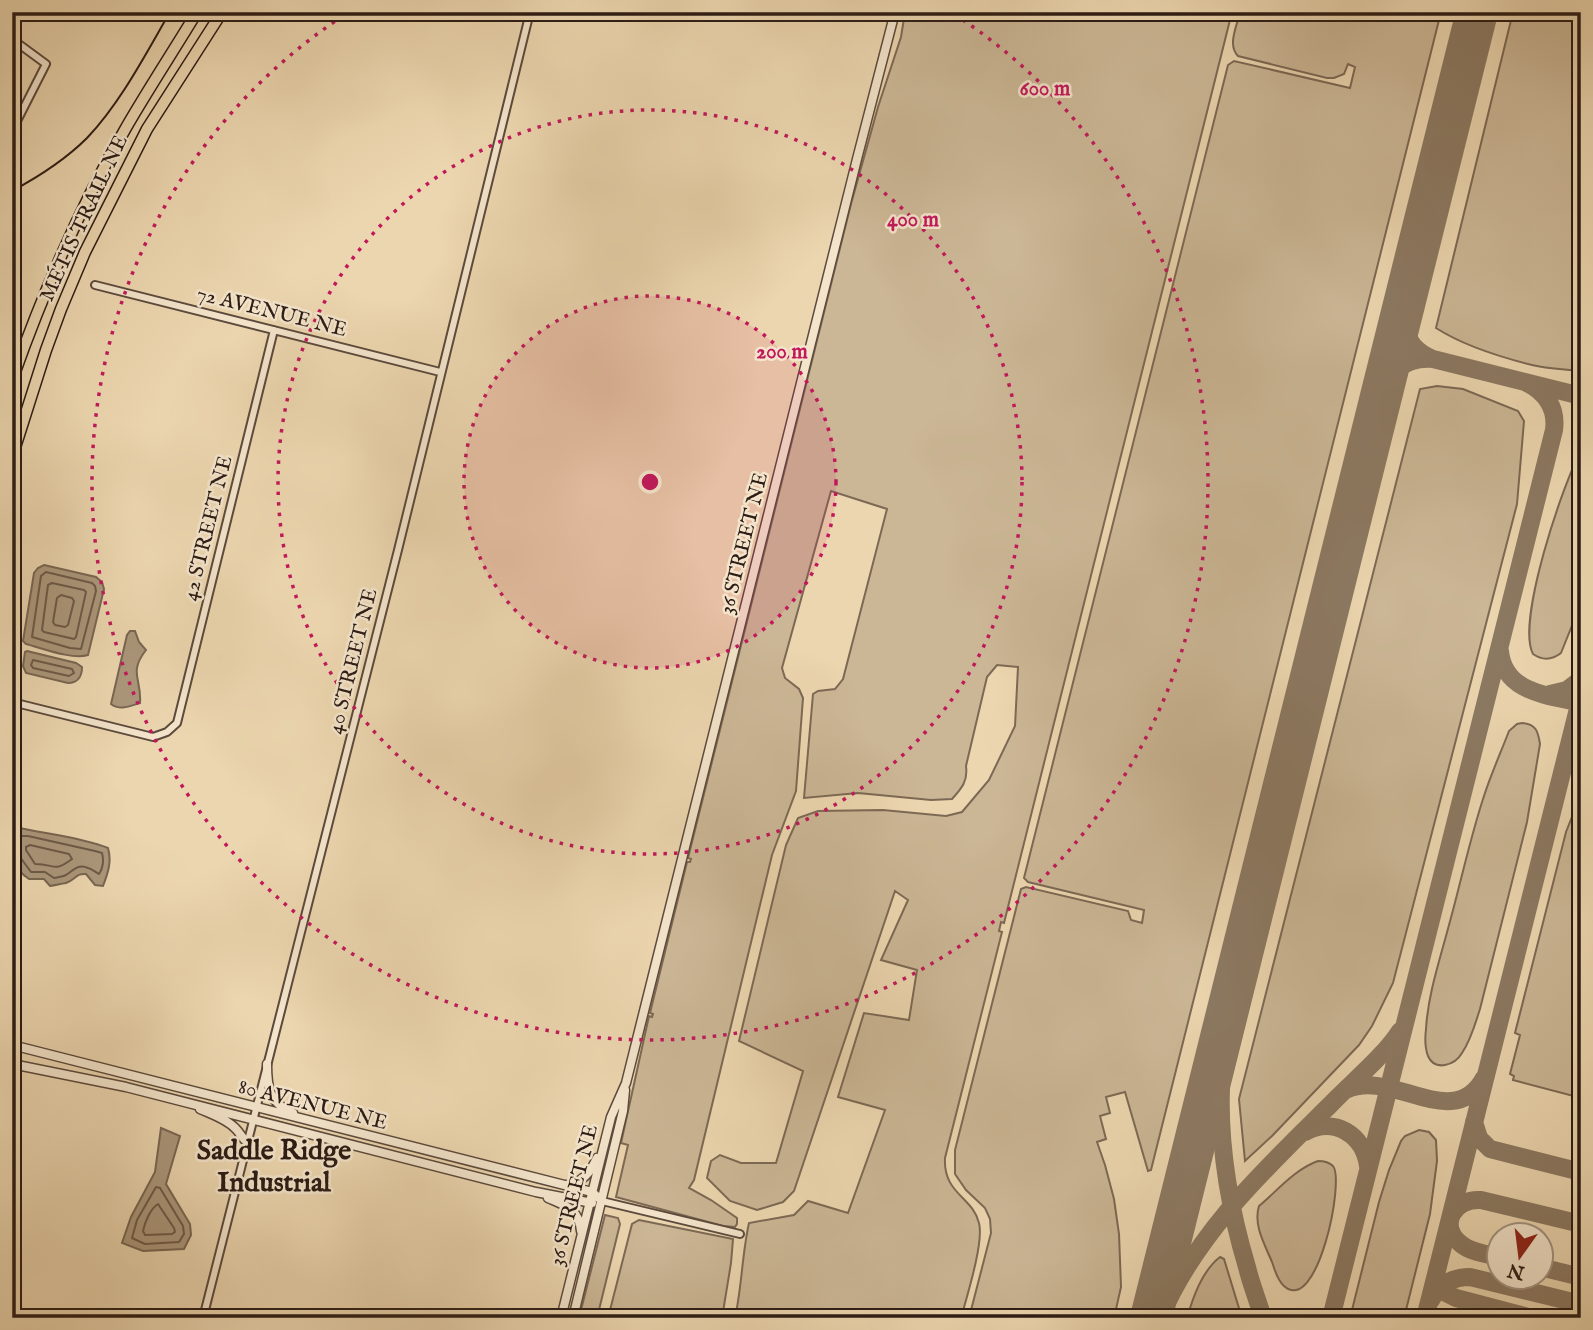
<svg xmlns="http://www.w3.org/2000/svg" width="1593" height="1330" font-family="'IM FELL English',serif">
<rect width="100%" height="100%" fill="#ecd6af"/>
<filter id="stains"><feTurbulence type="fractalNoise" baseFrequency=".00286" numOctaves="4"/><feColorMatrix values="0 0 0 0 .2 0 0 0 0 .09 0 0 0 0 .02 0 0 0 .5 -.17"/></filter>
<radialGradient id="worn" r=".72"><stop offset=".6" stop-color="#630" stop-opacity="0"/><stop offset="1" stop-color="#630" stop-opacity=".3"/></radialGradient>
<path fill="#cbb695" stroke="#7c6955" stroke-width="2" d="M 905,12 L 1232,12 L 1004,923 L 1001,922 L 999,931 L 1002,932 L 945,1158 C 943,1194 973,1197 979,1223 C 984,1242 967,1296 961,1318 L 735,1318 C 742,1286 742,1254 749,1223 L 794,1215 L 808,1201 L 848,1213 L 885,1110 L 838,1097 L 864,1013 L 909,1020 L 917,970 L 881,960 L 908,900 L 895,891 L 794,1191 L 783,1202 L 757,1210 L 730,1201 L 707,1178 L 711,1161 L 720,1155 L 741,1163 L 776,1163 L 803,1071 L 739,1041 L 786,845 L 798,818 L 818,811 L 883,810 L 946,816 L 962,812 L 989,780 L 1015,726 L 1018,667 L 997,665 L 987,677 L 966,766 C 968,781 962,788 952,799 L 931,800 L 858,793 L 804,798 L 813,694 L 818,691 L 835,689 L 843,679 L 887,509 L 831,491 L 782,668 L 785,678 L 799,689 L 803,698 L 796,791 L 772,855 L 694,1180 L 689,1188 L 711,1200 L 737,1218 L 737,1224 L 735,1227 L 723,1226 L 616,1197 L 628,1145 L 621,1143 L 649,1016 L 652,1017 L 653,1014 L 650,1013 L 687,862 L 690,862 L 691,859 L 688,858 L 851,204 L 878,107 L 901,37 Z
M 1240,12 L 1441,12 L 1151,1170 L 1148,1171 L 1125,1092 L 1106,1097 L 1110,1113 L 1100,1116 L 1106,1139 L 1097,1142 L 1105,1165 L 1114,1199 L 1119,1234 L 1121,1287 L 1114,1318 L 969,1318 L 991,1233 L 990,1219 L 985,1208 L 966,1190 L 955,1174 L 955,1150 L 1021,889 L 1026,887 L 1128,911 L 1131,920 L 1142,923 L 1144,910 L 1028,882 L 1024,878 L 1228,65 L 1234,61 L 1350,88 L 1355,67 L 1348,64 L 1344,74 L 1334,78 L 1327,78 L 1238,56 C 1227,45 1237,26 1240,12 Z
M 1513,12 L 1581,12 L 1581,371 C 1565,369 1548,369 1532,365 C 1500,357 1464,346 1436,328 Z
M 1437,386 L 1463,389 L 1518,411 L 1524,421 L 1517,504 L 1393,983 L 1372,1026 L 1359,1045 L 1272,1136 L 1245,1161 L 1239,1099 L 1420,389 Z
M 1581,451 L 1581,603 L 1561,653 C 1552,660 1543,661 1533,654 C 1516,622 1563,483 1581,451 Z
M 1522,723 C 1536,724 1538,731 1540,744 L 1527,822 L 1480,1009 C 1475,1024 1471,1040 1462,1053 C 1455,1065 1435,1072 1428,1056 C 1425,1048 1425,1037 1426,1029 C 1428,994 1440,959 1449,925 C 1461,882 1470,838 1484,796 C 1491,774 1501,752 1509,731 L 1517,724 Z
M 1581,794 L 1581,1098 L 1513,1080 L 1514,1076 L 1510,1074 L 1520,1035 L 1515,1033 L 1566,832 Z
M 1419,1130 L 1429,1132 L 1436,1140 L 1437,1161 L 1430,1214 L 1404,1318 L 1350,1318 L 1379,1202 L 1389,1170 L 1401,1141 L 1405,1136 Z
M 1318,1161 C 1323,1161 1329,1162 1333,1166 C 1345,1181 1317,1316 1284,1286 C 1277,1280 1275,1270 1272,1262 C 1265,1245 1253,1225 1259,1206 C 1277,1191 1295,1169 1318,1161 Z
M 605,1215 L 618,1218 L 620,1224 L 597,1318 L 579,1318 Z
M 639,1220 L 733,1239 L 731,1263 L 722,1318 L 608,1318 L 632,1224 Z
M 1220,1257 L 1224,1259 L 1242,1318 L 1187,1318 C 1193,1297 1202,1271 1220,1257 Z"/>
<path fill="#ab977b" stroke="#786652" stroke-width="2" d="M 44,565 L 96,577 L 102,582 L 104,589 L 88,655 C 72,660 42,648 26,644 L 23,641 L 34,573 L 38,568 Z
M 130,631 L 135,631 L 139,642 L 146,650 C 128,673 142,679 140,703 C 130,706 120,711 111,704 L 127,635 Z
M 27,651 L 76,663 L 82,667 C 82,676 78,683 68,683 L 26,673 L 23,666 L 25,652 Z
M 12,826 C 42,834 77,836 108,848 C 112,861 108,873 103,886 L 95,885 L 86,874 C 76,873 75,880 66,883 C 60,884 56,885 50,886 L 44,879 L 29,879 C 10,867 12,846 12,826 Z
M 161,1128 L 180,1136 L 166,1184 L 190,1224 L 191,1235 L 184,1249 L 143,1251 L 122,1243 L 131,1217 L 155,1172 Z"/>
<g fill="none" stroke-linecap="round" stroke-linejoin="round">
<path stroke="#6c5a48" stroke-width="2" d="M 46,572 L 92,583 L 95,586 L 96,591 L 81,649 L 70,648 L 32,637 L 41,576 Z
M 52,583 L 84,590 L 86,592 L 76,637 L 74,639 L 44,632 L 42,630 L 48,585 Z
M 61,595 L 72,598 L 74,601 L 68,625 L 65,627 L 55,625 L 53,622 L 57,598 Z
M 33,660 L 72,669 L 74,673 L 69,676 L 33,668 L 31,665 Z
M 12,833 L 20,836 L 28,836 L 95,851 L 102,853 C 104,860 103,869 99,874 C 95,872 92,869 88,868 C 78,863 73,871 66,875 C 62,877 58,877 54,878 L 45,872 L 31,872 L 20,857 L 12,855
M 30,845 L 69,854 L 72,859 C 53,873 56,864 35,864 L 26,850 L 26,847 Z
M 156,1187 L 160,1188 L 183,1226 L 184,1234 L 179,1242 L 145,1244 L 132,1238 L 137,1220 Z
M 158,1204 L 174,1228 L 175,1232 L 172,1234 L 145,1235 L 143,1231 C 145,1222 150,1209 158,1204 Z"/>
<path stroke="#8c7962" stroke-width="18" d="M 1472,47 L 1480,12
M 1417,266 C 1408,300 1388,341 1433,359 L 1581,396
M 1371,450 C 1375,435 1378,421 1382,406 C 1389,376 1398,357 1433,359
M 1500,651 C 1504,693 1548,695 1581,703
M 1550,694 L 1567,690 L 1581,679
M 1254,919 C 1245,955 1234,991 1227,1028 C 1213,1107 1224,1190 1247,1267 C 1251,1284 1258,1301 1263,1318
M 1346,1090 C 1391,1068 1454,1134 1484,1078
M 1474,1122 L 1479,1138 L 1490,1149 L 1581,1172
M 1305,1132 C 1334,1116 1364,1135 1368,1166
M 1498,1257 C 1487,1254 1470,1252 1461,1244 C 1437,1225 1455,1198 1481,1200 L 1581,1224
M 1540,1267 L 1581,1277
M 1438,1278 L 1446,1293 L 1456,1298 L 1532,1318
M 1431,1300 C 1440,1284 1452,1277 1470,1277 L 1581,1304
M 1160,1318 C 1196,1233 1266,1168 1330,1105 C 1351,1083 1385,1055 1400,1031
M 1331,1318 L 1554,430 C 1557,408 1546,393 1527,383
M 1425,1318 L 1581,697"/>
<path stroke="#8c7962" stroke-width="42" d="M 1151,1318 L 1477,12"/>
<defs>
<path id="minor" d="M 12,39 L 46,64 L 12,131
M 95,285 L 440,372
M 12,702 L 153,737 L 167,732 L 177,723 L 274,330
M 602,1201 L 740,1234
M 203,1318 L 398,550 L 530,12"/>
<path id="tertiary" d="M 12,1045 L 592,1192 L 602,1201
M 12,1064 L 126,1087 L 536,1192 L 592,1203
M 267,1064 C 267,1088 269,1103 293,1113
M 200,1109 C 211,1114 227,1119 236,1129 C 240,1133 242,1138 247,1142
M 567,1185 C 583,1182 590,1173 597,1158
M 548,1198 C 566,1206 579,1209 581,1231
M 561,1318 L 611,1117 L 626,1083 L 857,159 L 895,12
M 573,1318 L 623,1111 L 625,1090"/>
<path id="primary" d="M 12,380 C 43,293 80,206 127,126 C 149,88 174,50 197,12
M 12,457 L 46,350 L 61,309 L 85,252 L 147,129 L 222,12"/>
</defs>
<use href="#minor" stroke="#5c4a3c" stroke-width="10"/>
<use href="#tertiary" stroke="#5c4a3c" stroke-width="11"/>
<use href="#primary" stroke="#2c1c15" stroke-width="13"/>
<use href="#minor" stroke="#f3e4cb" stroke-width="6"/>
<use href="#tertiary" stroke="#f3e4cb" stroke-width="8"/>
<use href="#primary" stroke="#ecd6af" stroke-width="10"/>
<path stroke="#2c1c15" stroke-width="2" d="M 12,191 C 40,176 65,160 87,138 C 121,102 145,55 170,12"/>
</g>
<circle cx="650" cy="482" r="186" fill="#c2185b" fill-opacity=".12"/>
<g fill="none" stroke="#c2185b" stroke-width="3.5" stroke-dasharray="3.5 7">
<circle cx="650" cy="482" r="186"/>
<circle cx="650" cy="482" r="372"/>
<path d="M954 14A558 558 0 1 1 346 14"/>
</g>
<g text-anchor="middle" stroke-width="5" stroke-linejoin="round" paint-order="stroke">
<g font-size="21" fill="#2c1c15" stroke="#f3e4cb">
<text transform="translate(83 218) rotate(-65)" y="7">MÉTIS TRAIL NE</text>
<text transform="translate(272 311) rotate(14)" y="7">72 AVENUE NE</text>
<text transform="translate(207 528) rotate(-76)" y="7">42 STREET NE</text>
<text transform="translate(743 543) rotate(-76)" y="7">36 STREET NE</text>
<text transform="translate(352 661) rotate(-76)" y="7">40 STREET NE</text>
<text transform="translate(313 1104) rotate(14)" y="7">80 AVENUE NE</text>
<text transform="translate(573 1195) rotate(-76)" y="7">36 STREET NE</text>
</g>
<g font-size="28" font-weight="bold" fill="#2c1c15" stroke="#f3e4cb">
<text x="274" y="1159">Saddle Ridge<tspan x="274" dy="32">Industrial</tspan></text>
</g>
</g>
<circle cx="650" cy="482" r="10" fill="#c2185b" stroke="#f3e4cb" stroke-width="3.5"/>
<g font-size="21" text-anchor="middle" font-weight="bold" fill="#c2185b" stroke="#f3e4cb" stroke-width="5" stroke-linejoin="round" paint-order="stroke">
<text x="1045" y="95">600 m</text>
<text x="913" y="226">400 m</text>
<text x="782" y="358">200 m</text>
</g>
<rect width="1593" height="1330" fill="none" stroke="#ecd6af" stroke-width="42"/>
<rect x="14" y="14" width="1565" height="1302" fill="none" stroke="#2c1c15" stroke-width="3.5"/>
<rect x="21" y="21" width="1551" height="1288" fill="none" stroke="#2c1c15" stroke-width="2"/>
<g transform="translate(1520 1256) rotate(194)"><circle r="33" fill="#f3e4cb" stroke="#a39482" stroke-width="2"/>
<path d="M0-5L12 26L0 18L-12 26Z" fill="#8f2418"/>
<text y="-10" font-size="19" font-weight="bold" text-anchor="middle" fill="#2c1c15">N</text>
</g>
<rect width="100%" height="100%" filter="url(#stains)"/>
<rect width="100%" height="100%" fill="url(#worn)"/>
</svg>
